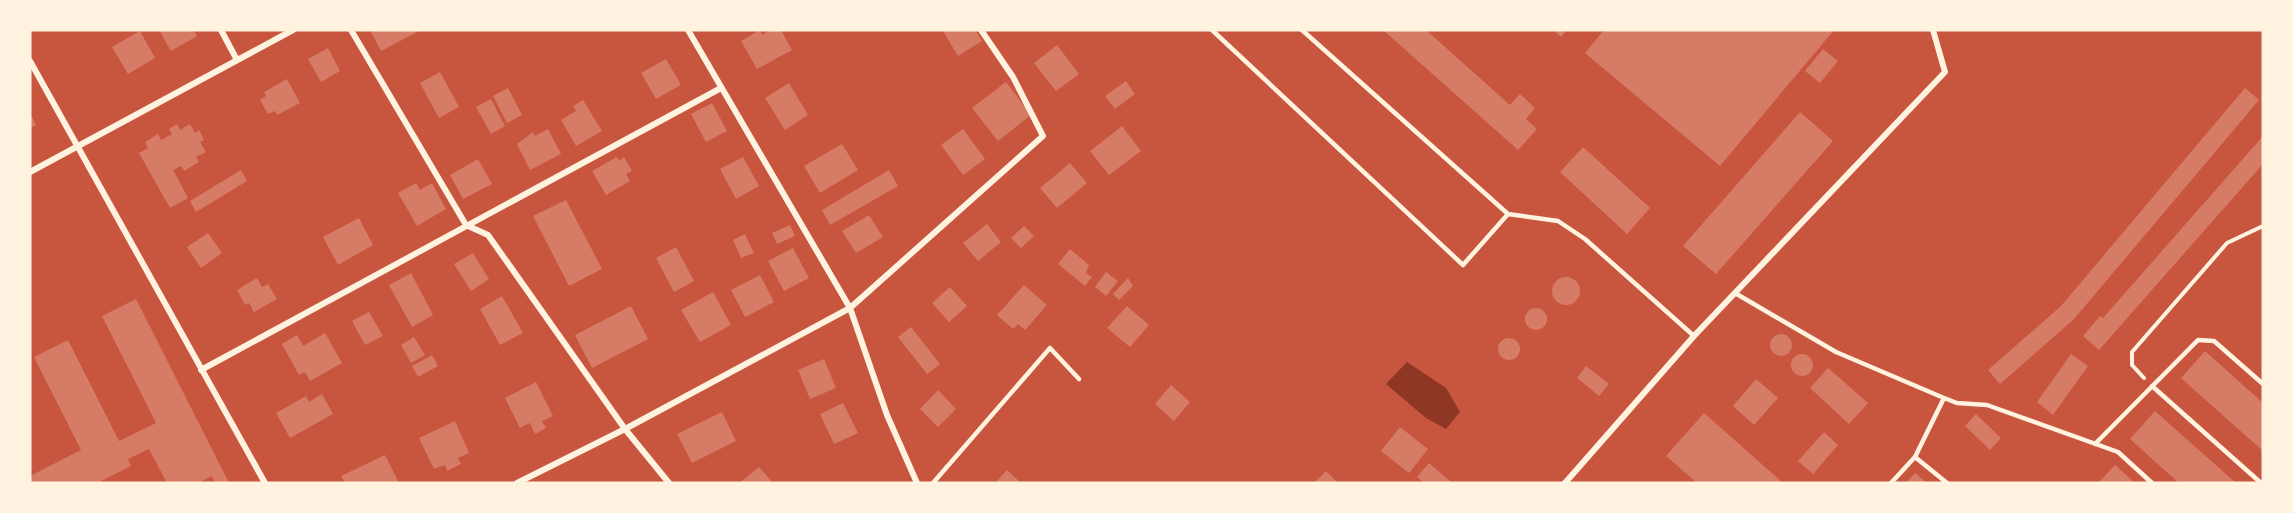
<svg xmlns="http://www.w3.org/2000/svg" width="2293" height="513" font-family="Barlow,sans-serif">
<rect width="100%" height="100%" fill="#c8553d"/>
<path fill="#8f3625" d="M 1407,362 L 1446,388 L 1460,412 L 1446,429 L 1426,418 L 1386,384 Z"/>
<path fill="#d67c66" d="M 159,30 L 193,30 L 197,36 L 171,51 Z
M 370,30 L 421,30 L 381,51 Z
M 760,30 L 762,35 L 770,30 L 781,30 L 792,50 L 757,69 L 741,41 Z
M 945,30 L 975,30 L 982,41 L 958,56 L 943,31 Z
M 1383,30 L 1426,30 L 1510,105 L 1520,94 L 1535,108 L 1526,119 L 1537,129 L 1518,150 Z
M 1553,30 L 1567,30 L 1561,37 Z
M 1604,30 L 1834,30 L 1720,166 L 1585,53 Z
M 140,31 L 155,58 L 128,74 L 112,47 Z
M 1057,45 L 1079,74 L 1056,91 L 1034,63 Z
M 328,48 L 340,71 L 321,82 L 308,59 Z
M 1823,49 L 1838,61 L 1820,83 L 1805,71 Z
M 666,59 L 681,85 L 656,99 L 641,73 Z
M 440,72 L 459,107 L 439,118 L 420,83 Z
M 287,79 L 300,103 L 277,115 L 275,111 L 268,114 L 260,100 L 266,96 L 264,92 Z
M 1126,81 L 1135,94 L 1115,109 L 1105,96 Z
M 1006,82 L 1031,115 L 998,141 L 972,108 Z
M 789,83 L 808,115 L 785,130 L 765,98 Z
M 508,88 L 522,115 L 507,123 L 493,96 Z
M 2245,88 L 2259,100 L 2074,319 L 2000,384 L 1988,370 L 2061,306 Z
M 491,99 L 505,126 L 491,134 L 476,107 Z
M 583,100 L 602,131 L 576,146 L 561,120 L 576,111 L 573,106 Z
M 712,103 L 727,131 L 706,142 L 691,114 Z
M 1800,112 L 1833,141 L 1716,274 L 1683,246 Z
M 30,113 L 36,125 L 30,128 Z
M 177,124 L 180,130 L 190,124 L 195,133 L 199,130 L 204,140 L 200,142 L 206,152 L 196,157 L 199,162 L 184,171 L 181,166 L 173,170 L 188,198 L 170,208 L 139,153 L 148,148 L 145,142 L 158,134 L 161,140 L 172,134 L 169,129 Z
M 1122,126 L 1141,151 L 1109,175 L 1090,151 Z
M 548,129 L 561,154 L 530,170 L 517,144 L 533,132 L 535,136 Z
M 963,129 L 985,159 L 963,175 L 941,145 Z
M 2263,136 L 2263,164 L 2099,350 L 2083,336 L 2100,316 L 2103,318 Z
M 842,144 L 858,170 L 820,193 L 804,166 Z
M 1583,147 L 1650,208 L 1627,234 L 1560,172 Z
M 617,157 L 619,161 L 624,157 L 632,171 L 626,174 L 630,181 L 606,195 L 592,171 Z
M 743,157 L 759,186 L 736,199 L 720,169 Z
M 478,159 L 492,184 L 463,199 L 450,175 Z
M 1070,163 L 1087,183 L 1057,208 L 1040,188 Z
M 241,170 L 247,181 L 196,212 L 190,201 Z
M 889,170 L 898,186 L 830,225 L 822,210 Z
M 416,183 L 420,190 L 432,183 L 446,209 L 417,226 L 398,193 Z
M 566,200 L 602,269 L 569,286 L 533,216 Z
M 869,215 L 883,237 L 856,253 L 842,231 Z
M 359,218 L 373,245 L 338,265 L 323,237 Z
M 987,224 L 1001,242 L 978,261 L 963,243 Z
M 790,225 L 795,236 L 777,244 L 772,233 Z
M 1024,226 L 1034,236 L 1021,248 L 1011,238 Z
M 208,233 L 222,253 L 201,268 L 187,247 Z
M 745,234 L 754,253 L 741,258 L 733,240 Z
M 676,247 L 694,281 L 674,292 L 656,258 Z
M 793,248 L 809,278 L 784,291 L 768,261 Z
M 1070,249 L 1089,265 L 1086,273 L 1092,277 L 1085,286 L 1058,264 Z
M 473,253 L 489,279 L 471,291 L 454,264 Z
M 1106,272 L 1118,281 L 1106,296 L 1095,287 Z
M 411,273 L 433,315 L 412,327 L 389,285 Z
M 760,275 L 774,302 L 745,317 L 731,290 Z
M1552 291a14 14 0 1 1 28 0a14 14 0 1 1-28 0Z
M 257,278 L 262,287 L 268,284 L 277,299 L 254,312 L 249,303 L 245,305 L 237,290 Z
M 1128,278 L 1133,286 L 1119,300 L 1113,294 Z
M 1024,285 L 1047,305 L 1025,330 L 1018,324 L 1013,329 L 997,315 Z
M 950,287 L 967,306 L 949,322 L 932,303 Z
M 713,292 L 731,325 L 700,342 L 681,310 Z
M 502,296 L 523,333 L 500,345 L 480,309 Z
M 136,299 L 229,483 L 215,483 L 212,476 L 198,483 L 167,483 L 149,449 L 128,459 L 131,466 L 97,483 L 30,483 L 30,476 L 81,450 L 34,357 L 68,340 L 119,441 L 156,423 L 102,316 Z
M 631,306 L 648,339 L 592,368 L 575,335 Z
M 1127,306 L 1149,325 L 1130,347 L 1107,328 Z
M1525 319a11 11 0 1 1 22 0a11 11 0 1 1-22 0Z
M 369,312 L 383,336 L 365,345 L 352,321 Z
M 911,327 L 940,364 L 927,374 L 898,337 Z
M 325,333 L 342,363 L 310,381 L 305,372 L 299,375 L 282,344 L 297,335 L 303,346 Z
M1770 345a11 11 0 1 1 22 0a11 11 0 1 1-22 0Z
M 414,337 L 425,355 L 411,363 L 401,345 Z
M1498 349a11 11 0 1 1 22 0a11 11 0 1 1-22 0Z
M 2205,351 L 2263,403 L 2263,451 L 2181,378 Z
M 2071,354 L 2088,366 L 2053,415 L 2037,402 Z
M1791 365a11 11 0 1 1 22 0a11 11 0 1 1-22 0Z
M 432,355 L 438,366 L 418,377 L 412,366 Z
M 824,359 L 836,388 L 810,399 L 798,370 Z
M 1586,366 L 1609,384 L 1599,396 L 1577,378 Z
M 1828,368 L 1868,403 L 1849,424 L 1810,388 Z
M 1756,379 L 1778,398 L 1754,425 L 1733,406 Z
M 536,382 L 553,416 L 542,421 L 546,428 L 535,434 L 530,423 L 520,428 L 505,398 Z
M 1171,385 L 1190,402 L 1174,421 L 1155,404 Z
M 938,390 L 956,409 L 938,427 L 920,409 Z
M 322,394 L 333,414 L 290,438 L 276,413 L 306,396 L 309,402 Z
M 843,403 L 858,433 L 834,444 L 820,414 Z
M 2155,411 L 2236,483 L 2179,483 L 2130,439 Z
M 722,412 L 736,441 L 692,463 L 677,434 Z
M 1704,413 L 1783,483 L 1697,483 L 1666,456 Z
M 1976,414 L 2001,438 L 1990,450 L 1965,426 Z
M 455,421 L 469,453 L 458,458 L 461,464 L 447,471 L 445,465 L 434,469 L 419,438 Z
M 1400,427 L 1428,449 L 1409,473 L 1381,451 Z
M 1824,432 L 1838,445 L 1813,474 L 1798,461 Z
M 385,455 L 399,483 L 345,483 L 341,476 Z
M 1429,463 L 1451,482 L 1450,483 L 1424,483 L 1417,477 Z
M 2115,465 L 2135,483 L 2098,483 Z
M 759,467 L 773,483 L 739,483 Z
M 1007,470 L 1021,483 L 995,483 Z
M 1326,471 L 1338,483 L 1314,483 Z
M 1915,473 L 1927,483 L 1906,483 Z"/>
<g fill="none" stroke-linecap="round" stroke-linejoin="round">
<path stroke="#fff3e0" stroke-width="4" d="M 2144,378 L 2132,365 L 2132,352 L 2227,243 L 2263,226"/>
<path stroke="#fff3e0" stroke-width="4.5" d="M 1212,30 L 1463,265 L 1508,214
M 1302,30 L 1508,214 L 1558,221 L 1585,239 L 1694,336
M 1735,293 L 1836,352 L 1944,398 L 1957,403 L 1987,405 L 2118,452 L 2152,483
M 2152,386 L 2261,483
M 2095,444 L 2198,340 L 2214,341 L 2263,384
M 1915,457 L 1947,483
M 933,483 L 1050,348 L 1079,379
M 1891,483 L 1915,457 L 1944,398"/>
<path stroke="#fff3e0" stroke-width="6" d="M 221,30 L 237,60
M 351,30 L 466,225 L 488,235 L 625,429 L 669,483
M 688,30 L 850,308 L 887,415 L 917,483
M 30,61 L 265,483
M 30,172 L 293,30
M 201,370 L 721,88
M 517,483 L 625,429 L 850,308 L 1043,136 L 1013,77 L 981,30
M 1565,483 L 1694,336 L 1945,72 L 1933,30"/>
</g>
<rect width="2293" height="513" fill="none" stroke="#fff3e0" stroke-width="63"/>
</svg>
